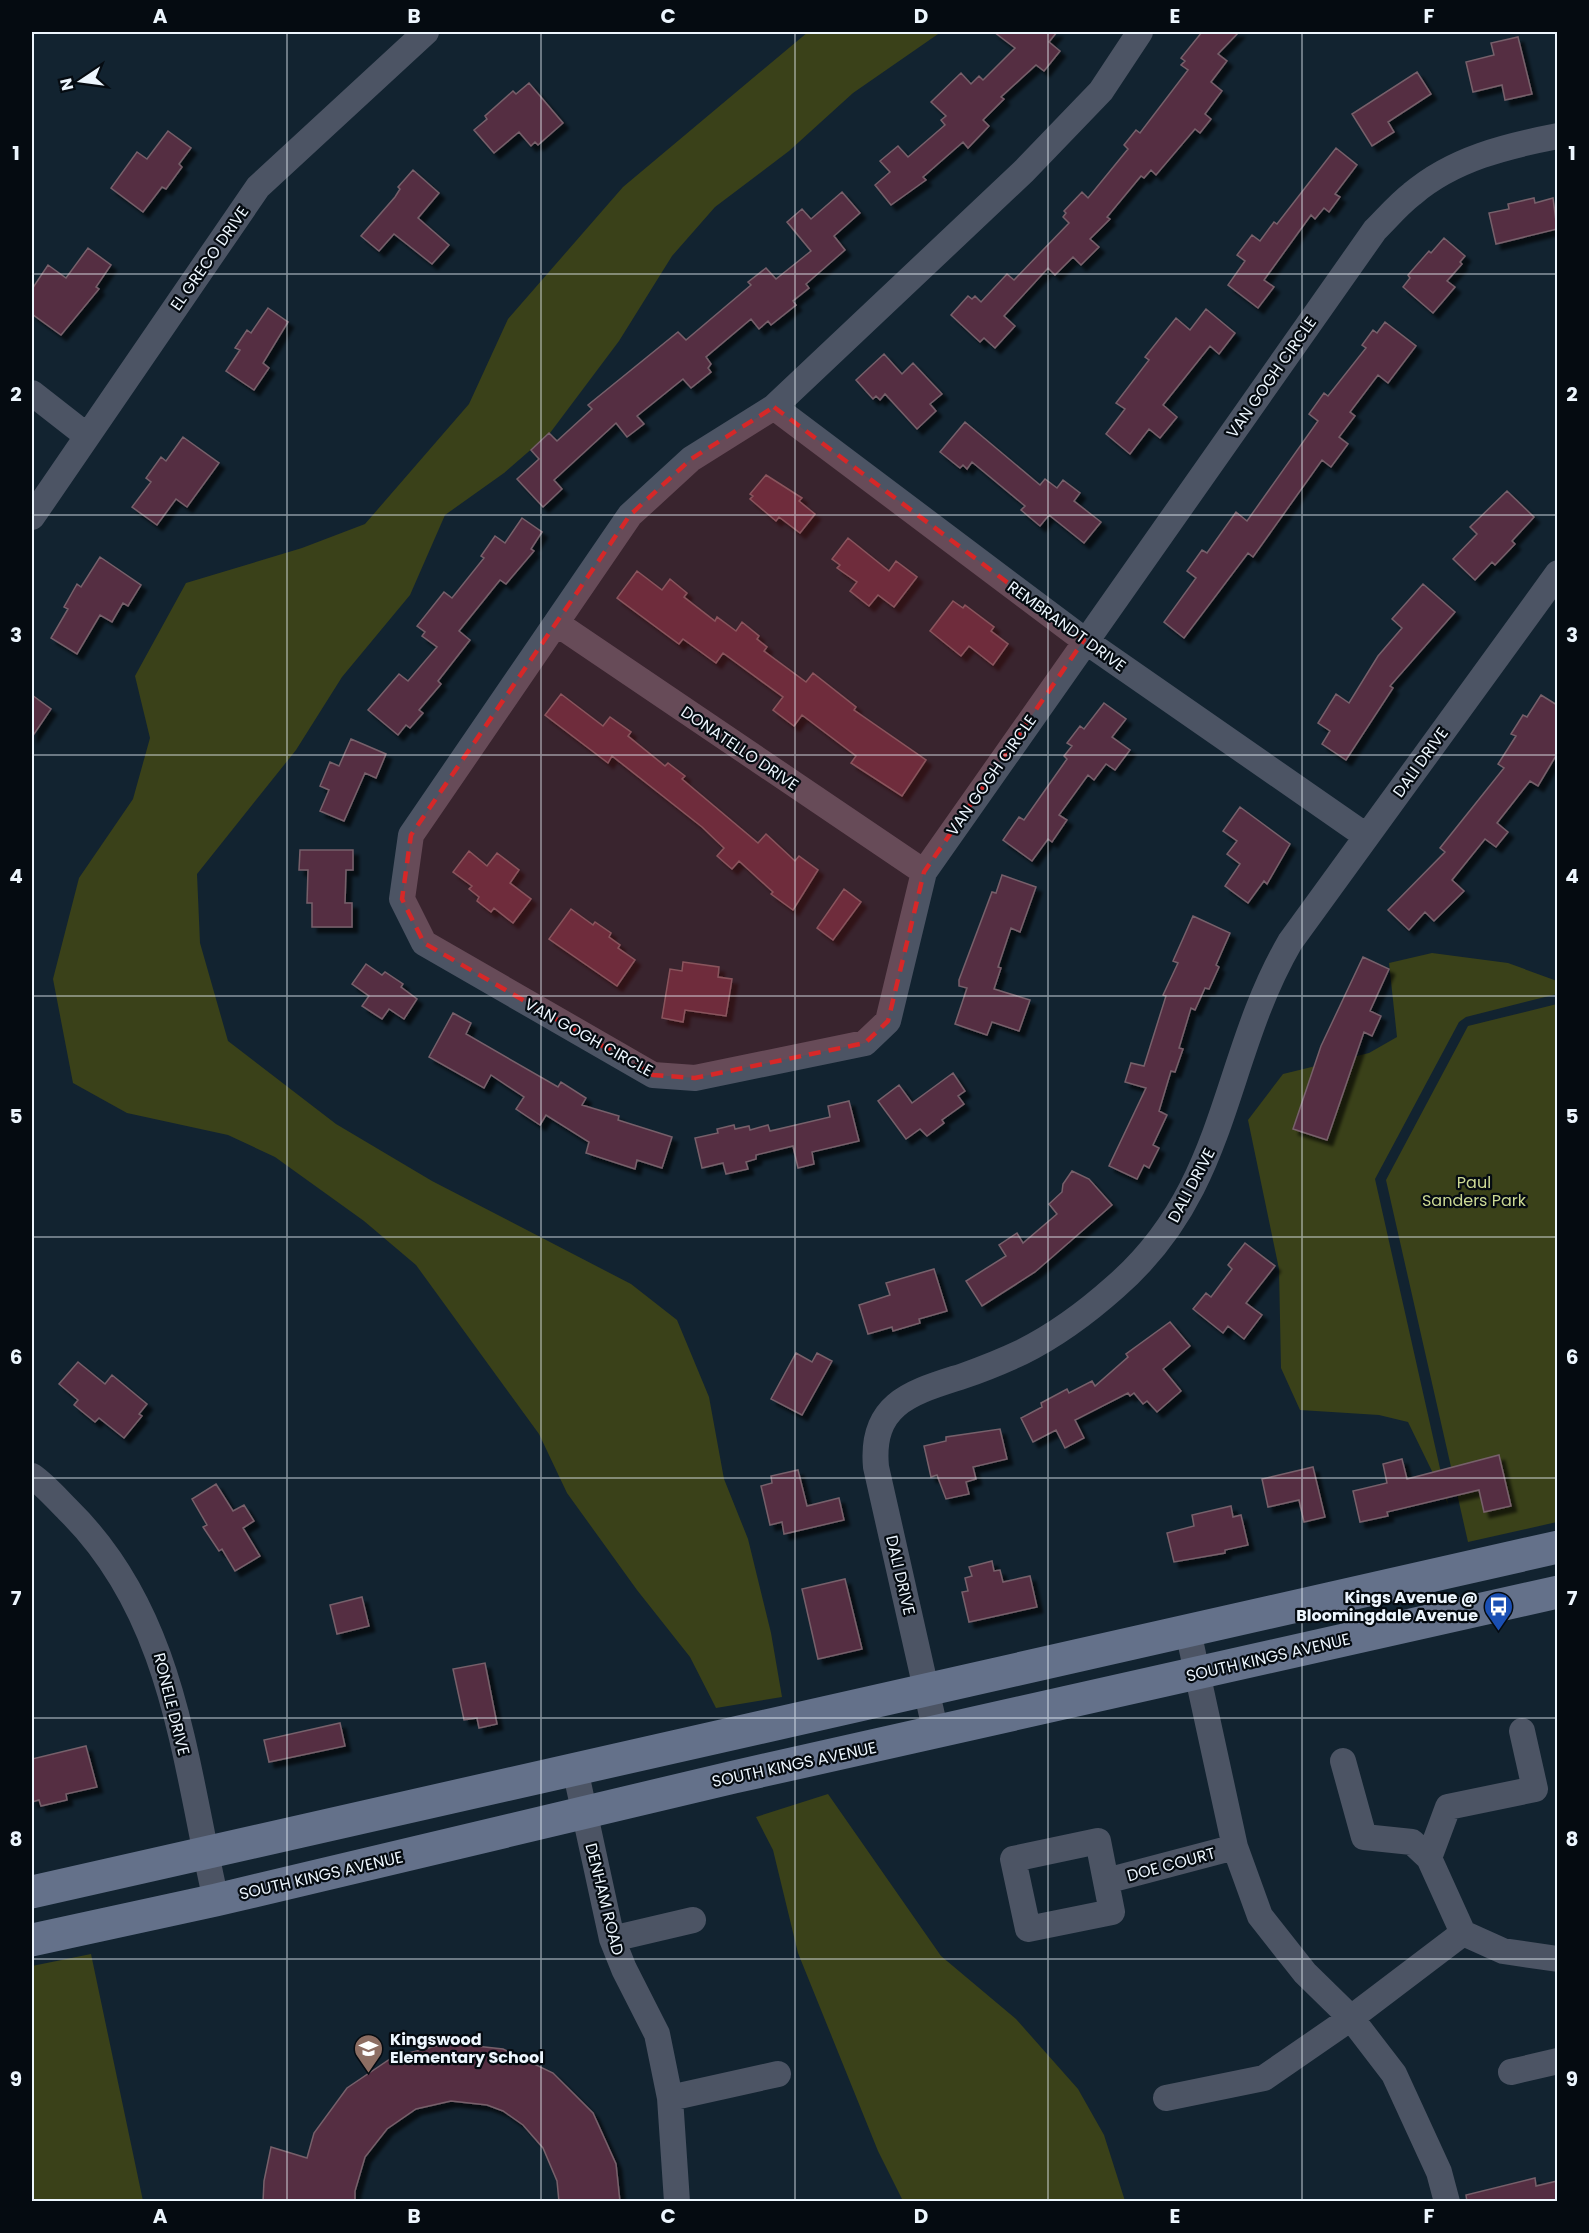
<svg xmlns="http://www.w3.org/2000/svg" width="1589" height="2233" font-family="Poppins,sans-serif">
<defs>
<filter id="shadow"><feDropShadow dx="5.5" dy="5.5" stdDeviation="1.5" flood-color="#0009"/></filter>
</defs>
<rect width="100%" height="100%" fill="#122330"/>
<path fill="#3a4119" d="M 808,32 L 941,32 L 853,93 L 789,151 L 715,207 L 672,256 L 619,341 L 550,433 L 504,473 L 445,515 L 410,595 L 342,677 L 296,750 L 197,874 L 200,943 L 228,1041 L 336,1124 L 432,1181 L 631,1284 L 677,1320 L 709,1397 L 724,1479 L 748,1539 L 771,1633 L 782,1697 L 716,1708 L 690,1657 L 637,1590 L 567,1493 L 539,1434 L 416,1265 L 364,1221 L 275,1157 L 228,1135 L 127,1113 L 73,1083 L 53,979 L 79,878 L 133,799 L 150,738 L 135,676 L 186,583 L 302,548 L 365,524 L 469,404 L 508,319 L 623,187 Z
M 1432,953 L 1508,963 L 1557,981 L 1557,994 L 1466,1017 L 1459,1022 L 1375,1179 L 1448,1504 L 1408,1422 L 1379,1415 L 1300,1410 L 1281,1368 L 1279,1269 L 1248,1120 L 1283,1074 L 1369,1053 L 1397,1037 L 1389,963 Z
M 1557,1004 L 1557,1522 L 1468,1542 L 1386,1180 L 1468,1026 Z
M 828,1794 L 941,1956 L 1016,2019 L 1078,2089 L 1104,2135 L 1125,2201 L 903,2201 L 878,2151 L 798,1953 L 773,1850 L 756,1817 Z
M 91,1954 L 143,2201 L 32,2201 L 32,1966 Z"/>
<path fill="#542f42" stroke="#77606b" stroke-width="1.5" filter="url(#shadow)" d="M 994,32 L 1057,32 L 1049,42 L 1060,51 L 1044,71 L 1036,65 L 1001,97 L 1004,99 L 983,120 L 989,126 L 968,148 L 963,142 L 923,177 L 926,180 L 891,205 L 875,185 L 890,172 L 880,161 L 898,146 L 908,157 L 945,125 L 941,120 L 946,116 L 931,102 L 961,73 L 971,84 L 979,76 L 983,80 L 1015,48 Z
M 1202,32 L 1239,32 L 1218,54 L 1227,61 L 1211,82 L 1222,91 L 1205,114 L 1211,119 L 1200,133 L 1195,129 L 1156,175 L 1151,170 L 1144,178 L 1141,176 L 1107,217 L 1110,219 L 1090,239 L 1099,247 L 1081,265 L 1073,257 L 1055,275 L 1048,268 L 1004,316 L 1015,326 L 995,348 L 984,338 L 980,342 L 951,315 L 968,296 L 972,299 L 975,296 L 981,302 L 1007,274 L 1014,280 L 1069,223 L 1063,217 L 1066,213 L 1064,211 L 1082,192 L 1088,198 L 1128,149 L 1124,145 L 1136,130 L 1140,133 L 1188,70 L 1181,65 L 1185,61 L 1181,58 Z
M 1518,37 L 1532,94 L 1505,100 L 1502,85 L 1473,92 L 1466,62 L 1494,55 L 1491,43 Z
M 1417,72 L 1431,94 L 1388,122 L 1394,132 L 1372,146 L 1352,114 Z
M 529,83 L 563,123 L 538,145 L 535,142 L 531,146 L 519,132 L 494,153 L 474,130 L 487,119 L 485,116 L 513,91 L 516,94 Z
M 168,131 L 191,148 L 179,164 L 182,167 L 166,189 L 162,187 L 143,212 L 111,188 L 137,152 L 147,159 Z
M 1336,148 L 1357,165 L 1335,194 L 1340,197 L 1329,212 L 1324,208 L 1315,219 L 1311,215 L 1264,280 L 1274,287 L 1258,308 L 1228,285 L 1245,261 L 1237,255 L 1252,235 L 1260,241 L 1274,222 L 1277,224 Z
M 413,170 L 439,193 L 418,218 L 449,245 L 432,264 L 394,234 L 379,251 L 361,236 L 395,197 L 400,189 L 398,187 Z
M 842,192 L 860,213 L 834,236 L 845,250 L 806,284 L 809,288 L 793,301 L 796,305 L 771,325 L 768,321 L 759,329 L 751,319 L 706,357 L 711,364 L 708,368 L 711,372 L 691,388 L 683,379 L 637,416 L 644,424 L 627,437 L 616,423 L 554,480 L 562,489 L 543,507 L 517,479 L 539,459 L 531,450 L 549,433 L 557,441 L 592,409 L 588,405 L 678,332 L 686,340 L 751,285 L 748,282 L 766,268 L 776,279 L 811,251 L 787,222 L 802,209 L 811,219 Z
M 1534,198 L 1535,203 L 1553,198 L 1557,229 L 1496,244 L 1489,213 L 1509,209 L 1508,204 Z
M 1444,238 L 1465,256 L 1460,262 L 1462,264 L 1447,281 L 1455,287 L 1433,313 L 1403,287 L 1410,278 L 1408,275 L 1429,251 L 1431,253 Z
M 88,248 L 111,265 L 96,287 L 99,289 L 61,335 L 32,314 L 32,289 L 48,265 L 66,278 Z
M 268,308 L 288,322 L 263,363 L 269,368 L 254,390 L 226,371 L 240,350 L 235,348 L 247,330 L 251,333 Z
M 1206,309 L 1235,333 L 1219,354 L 1210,346 L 1163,405 L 1177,417 L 1160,438 L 1149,429 L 1130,454 L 1106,434 L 1125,409 L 1116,403 L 1149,360 L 1145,357 L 1176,318 L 1190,330 Z
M 1385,322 L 1416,346 L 1388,383 L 1378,375 L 1350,412 L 1355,416 L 1339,437 L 1348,444 L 1331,467 L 1322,460 L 1253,557 L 1248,553 L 1184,638 L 1164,622 L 1196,578 L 1187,571 L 1202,550 L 1207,553 L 1236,512 L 1247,521 L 1318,421 L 1309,414 L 1324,393 L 1328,396 L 1366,348 L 1362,345 L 1373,330 L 1377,333 Z
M 884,354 L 902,374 L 913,363 L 942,394 L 930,404 L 936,411 L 917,429 L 885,394 L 880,400 L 876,396 L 873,399 L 856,380 Z
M 965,422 L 1040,485 L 1045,479 L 1057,488 L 1063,480 L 1080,493 L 1074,501 L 1101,522 L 1084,543 L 1049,515 L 1040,526 L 1021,510 L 1025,506 L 972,462 L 967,469 L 963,465 L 960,468 L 940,452 Z
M 183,437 L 219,463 L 187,507 L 176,499 L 157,525 L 132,507 L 151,482 L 146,478 L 161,457 L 166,461 Z
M 766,475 L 802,498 L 799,501 L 815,514 L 800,533 L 779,517 L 776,521 L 750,499 L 753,496 L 750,494 Z
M 1507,491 L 1534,517 L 1512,541 L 1515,544 L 1495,565 L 1492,562 L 1475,580 L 1453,559 L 1477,534 L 1470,527 Z
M 522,518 L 542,532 L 531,549 L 534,551 L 506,584 L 500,580 L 459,631 L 470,640 L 438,681 L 441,684 L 419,710 L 423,713 L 410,728 L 406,725 L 398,735 L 368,710 L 399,674 L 408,681 L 437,647 L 422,636 L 425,632 L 417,626 L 444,592 L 452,598 L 484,558 L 481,556 L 495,536 L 505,543 Z
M 848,538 L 889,571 L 896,561 L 917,577 L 894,607 L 878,595 L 869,606 L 850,591 L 857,582 L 837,568 L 840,565 L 832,559 Z
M 100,557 L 141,585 L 128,606 L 123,603 L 112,622 L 100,615 L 77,654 L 51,638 L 68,609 L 64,607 L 77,584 L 81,587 Z
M 637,571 L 662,590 L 670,579 L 687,593 L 684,597 L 715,621 L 717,617 L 736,631 L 742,622 L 759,636 L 757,639 L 767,647 L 764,651 L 806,682 L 813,673 L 856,707 L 854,710 L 926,760 L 902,796 L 851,763 L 856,756 L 802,715 L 794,726 L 773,710 L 783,697 L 723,653 L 716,663 L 683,639 L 679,644 L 617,598 Z
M 1423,584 L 1455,612 L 1390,686 L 1393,688 L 1346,760 L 1322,744 L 1330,731 L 1318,723 L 1336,694 L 1349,703 L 1378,656 L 1402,628 L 1392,619 Z
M 953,601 L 963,608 L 965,605 L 994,627 L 991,631 L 1008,644 L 993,665 L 969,646 L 961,656 L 930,631 Z
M 561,694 L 603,726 L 610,717 L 631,732 L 628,736 L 665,766 L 668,763 L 685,776 L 682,779 L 758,843 L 766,834 L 795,861 L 799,856 L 818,870 L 793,910 L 771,894 L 773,892 L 739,861 L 732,869 L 717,856 L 724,848 L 702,827 L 612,756 L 608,763 L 545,715 Z
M 32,695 L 51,709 L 32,737 Z
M 1541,695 L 1557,705 L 1557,754 L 1538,786 L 1530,781 L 1497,823 L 1508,832 L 1496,847 L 1485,839 L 1452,880 L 1464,891 L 1434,921 L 1425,912 L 1409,930 L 1388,910 L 1445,852 L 1440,848 L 1504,768 L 1498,764 L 1516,736 L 1511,734 L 1523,715 L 1527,717 Z
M 1104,703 L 1126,719 L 1112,737 L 1130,750 L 1115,770 L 1106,764 L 1094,780 L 1088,775 L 1059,815 L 1067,820 L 1052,842 L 1048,839 L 1032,861 L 1003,840 L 1019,817 L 1024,820 L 1067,759 L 1064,756 L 1072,746 L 1067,743 L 1080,726 L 1084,729 Z
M 351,739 L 386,754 L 376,778 L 365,773 L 344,821 L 320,811 L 329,790 L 320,786 L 330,762 L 339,766 Z
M 1240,807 L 1290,844 L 1267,884 L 1264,881 L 1248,903 L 1225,886 L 1240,864 L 1227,854 L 1237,841 L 1223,831 Z
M 300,850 L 353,850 L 353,870 L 346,870 L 345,903 L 352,903 L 352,927 L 312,927 L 312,903 L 307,903 L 308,870 L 299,870 Z
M 469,851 L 487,866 L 497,853 L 519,870 L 510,883 L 531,899 L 513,923 L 494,908 L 491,912 L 477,901 L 479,897 L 469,889 L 472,886 L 453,872 Z
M 1002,875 L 1036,887 L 1020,932 L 1011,928 L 998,967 L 1001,968 L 994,989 L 1030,1000 L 1019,1031 L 992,1022 L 987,1035 L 955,1024 L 967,988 L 959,986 L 959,980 L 992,892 L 996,893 Z
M 844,889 L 861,902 L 833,940 L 817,928 Z
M 571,909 L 593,925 L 595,922 L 611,933 L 609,937 L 620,945 L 618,948 L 635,960 L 617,986 L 549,939 Z
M 1193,916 L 1230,933 L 1216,965 L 1219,967 L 1209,989 L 1205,988 L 1195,1010 L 1191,1008 L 1179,1048 L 1183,1049 L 1175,1072 L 1171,1071 L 1159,1111 L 1167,1115 L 1153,1145 L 1159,1148 L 1149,1168 L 1144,1165 L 1137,1179 L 1109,1166 L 1146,1088 L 1125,1082 L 1131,1063 L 1144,1066 L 1166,996 L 1163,995 L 1178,963 L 1173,961 Z
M 1363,957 L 1389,969 L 1370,1011 L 1381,1016 L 1372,1036 L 1364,1032 L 1327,1140 L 1293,1129 L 1321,1046 Z
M 683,962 L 719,967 L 718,977 L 732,979 L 726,1016 L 685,1010 L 683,1022 L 662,1018 L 670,969 L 682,971 Z
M 366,964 L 382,975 L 385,972 L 403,984 L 401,987 L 417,999 L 404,1019 L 389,1009 L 382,1019 L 362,1006 L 369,996 L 352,984 Z
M 453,1013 L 471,1023 L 466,1034 L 558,1087 L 561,1082 L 586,1098 L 582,1105 L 619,1116 L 618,1120 L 672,1137 L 662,1168 L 637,1160 L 635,1169 L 586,1153 L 589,1142 L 546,1115 L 540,1125 L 516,1109 L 524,1097 L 491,1075 L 484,1088 L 429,1057 Z
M 953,1073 L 965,1091 L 958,1096 L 964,1104 L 942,1120 L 944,1123 L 927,1136 L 920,1129 L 906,1139 L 878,1101 L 899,1085 L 912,1103 Z
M 849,1101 L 859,1141 L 812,1152 L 814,1164 L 798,1168 L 793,1146 L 756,1155 L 756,1159 L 746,1162 L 748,1169 L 726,1174 L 723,1163 L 702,1168 L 695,1138 L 718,1133 L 717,1129 L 734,1125 L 735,1129 L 749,1126 L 750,1130 L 768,1125 L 770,1131 L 830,1117 L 828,1106 Z
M 1072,1171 L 1089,1179 L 1112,1205 L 1035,1272 L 982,1306 L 966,1281 L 1006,1256 L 999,1245 L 1017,1233 L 1023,1243 L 1057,1214 L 1049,1204 L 1062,1192 L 1063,1184 Z
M 1245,1243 L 1275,1266 L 1246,1303 L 1262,1315 L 1244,1339 L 1228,1326 L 1223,1333 L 1193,1309 L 1206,1293 L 1211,1297 L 1232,1269 L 1228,1265 Z
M 934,1269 L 947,1311 L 919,1319 L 920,1323 L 893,1331 L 892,1327 L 868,1334 L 859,1305 L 890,1295 L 886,1283 Z
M 1170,1322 L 1190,1346 L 1163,1369 L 1181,1391 L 1157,1412 L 1147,1401 L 1143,1404 L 1134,1393 L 1130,1396 L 1128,1393 L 1075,1420 L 1084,1438 L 1065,1448 L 1056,1430 L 1033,1442 L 1021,1418 L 1042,1407 L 1041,1403 L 1067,1389 L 1069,1393 L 1092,1381 L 1095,1386 L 1128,1357 L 1126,1354 Z
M 796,1353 L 812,1362 L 817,1353 L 832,1361 L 802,1415 L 771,1399 Z
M 78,1362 L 105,1384 L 112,1375 L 147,1404 L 139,1414 L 142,1416 L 124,1438 L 99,1418 L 95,1422 L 74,1405 L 78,1400 L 59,1384 Z
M 1000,1429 L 1007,1459 L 973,1467 L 976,1479 L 966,1482 L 969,1494 L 946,1499 L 937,1475 L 931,1477 L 924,1446 L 946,1441 L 946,1437 Z
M 1499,1455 L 1511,1506 L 1484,1512 L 1479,1490 L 1387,1512 L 1388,1516 L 1360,1522 L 1353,1491 L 1387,1483 L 1383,1464 L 1402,1459 L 1407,1479 Z
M 1313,1467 L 1325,1517 L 1304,1522 L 1299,1500 L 1268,1507 L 1262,1479 Z
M 798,1470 L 807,1506 L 839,1498 L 844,1520 L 784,1534 L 782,1522 L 770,1525 L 761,1486 L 772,1483 L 771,1476 Z
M 216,1484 L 233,1511 L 244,1505 L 254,1521 L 243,1528 L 260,1556 L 235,1571 L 222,1549 L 219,1551 L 203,1527 L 207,1525 L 192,1499 Z
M 1231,1506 L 1233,1517 L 1241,1515 L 1248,1545 L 1225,1550 L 1225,1553 L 1174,1562 L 1167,1533 L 1194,1526 L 1192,1515 Z
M 992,1561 L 994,1571 L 1000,1570 L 1003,1582 L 1030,1576 L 1037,1607 L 969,1622 L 962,1592 L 968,1591 L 965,1578 L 972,1576 L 969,1567 Z
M 845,1579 L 862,1649 L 818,1659 L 802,1589 Z
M 362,1597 L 369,1626 L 337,1634 L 330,1605 Z
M 485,1663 L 497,1724 L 479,1728 L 477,1718 L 464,1720 L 453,1669 Z
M 340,1723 L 345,1746 L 269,1762 L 264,1740 Z
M 86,1746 L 97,1787 L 66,1794 L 67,1800 L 41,1806 L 39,1800 L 32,1802 L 32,1759 Z
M 448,2043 L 503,2049 L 553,2073 L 593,2113 L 616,2164 L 620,2202 L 559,2202 L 557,2181 L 543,2148 L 523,2125 L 503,2111 L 487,2105 L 451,2101 L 416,2109 L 387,2129 L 365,2157 L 355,2191 L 355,2202 L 263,2202 L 264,2181 L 271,2147 L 307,2158 L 314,2133 L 347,2088 L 393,2057 Z
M 1535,2178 L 1536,2186 L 1557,2181 L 1557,2202 L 1467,2202 L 1466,2195 Z"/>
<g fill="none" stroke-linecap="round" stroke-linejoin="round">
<path stroke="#4c5464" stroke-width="26" d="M 1140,32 L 1101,91 L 1024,171 L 774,407 L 691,459 L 630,515 L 411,835 L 402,899 L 424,943 L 653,1075 L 695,1078 L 865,1043 L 888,1021 L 924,872 L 1375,230 C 1387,218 1399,204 1412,194 C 1453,159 1506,146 1558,136
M 32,393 L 87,436
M 774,407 L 1084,640 L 1366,836
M 32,517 L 258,187 L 426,32
M 556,623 L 924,872
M 32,1476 C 45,1485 57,1499 68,1510 C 175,1615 184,1762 216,1900
M 1188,1631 L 1235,1847 L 1260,1916 L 1305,1973 L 1351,2018 L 1394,2074 L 1439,2172 L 1447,2202
M 936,1733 L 876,1467 C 870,1402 914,1392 963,1376 C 983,1369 1003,1361 1022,1352 C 1056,1335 1087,1312 1115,1287 C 1229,1188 1221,1061 1290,942 L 1558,573
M 1343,1761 L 1364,1837 L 1412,1842 L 1429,1858 L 1463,1933
M 575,1769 L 612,1939 L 624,1969 L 657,2034 L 670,2098 L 677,2202
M 1098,1841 L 1112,1912 L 1028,1929 L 1013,1859 Z
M 1429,1858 L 1448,1807 L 1535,1789 L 1522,1731
M 1106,1881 L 1235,1847
M 1463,1933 L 1503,1951 L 1558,1959
M 612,1939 L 693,1920
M 1511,2072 L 1558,2061
M 670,2098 L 778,2074
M 1166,2098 L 1264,2078 L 1351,2018 L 1463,1933"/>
<path stroke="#64718a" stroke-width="33" d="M 32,1892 L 1558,1547
M 32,1940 L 216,1900 L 734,1777 L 1558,1592"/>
</g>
<path fill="#d62828" fill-opacity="0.2" stroke="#d62828" stroke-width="4.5" stroke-dasharray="12 8" stroke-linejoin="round" d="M 774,407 L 1084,640 L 924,872 L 888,1021 L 865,1043 L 695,1078 L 653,1075 L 424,943 L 402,899 L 411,835 L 630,515 L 691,459 Z"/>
<path fill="none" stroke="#edf6fe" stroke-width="1.5" stroke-opacity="0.55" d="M 287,32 L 287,2202M 541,32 L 541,2202M 795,32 L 795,2202M 1048,32 L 1048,2202M 1302,32 L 1302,2202M 32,274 L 1558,274M 32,515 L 1558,515M 32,755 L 1558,755M 32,996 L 1558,996M 32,1237 L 1558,1237M 32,1478 L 1558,1478M 32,1718 L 1558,1718M 32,1959 L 1558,1959"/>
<defs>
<symbol id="bus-pin" viewBox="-11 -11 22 30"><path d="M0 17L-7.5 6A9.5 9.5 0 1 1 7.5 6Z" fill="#1a4fb4" stroke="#050b11"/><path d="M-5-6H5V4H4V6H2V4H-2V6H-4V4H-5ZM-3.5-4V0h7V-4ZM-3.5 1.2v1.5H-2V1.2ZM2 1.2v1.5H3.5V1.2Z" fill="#fff"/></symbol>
<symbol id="school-pin" viewBox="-11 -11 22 30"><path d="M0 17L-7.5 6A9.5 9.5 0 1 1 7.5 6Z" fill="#8d6e63" stroke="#050b11"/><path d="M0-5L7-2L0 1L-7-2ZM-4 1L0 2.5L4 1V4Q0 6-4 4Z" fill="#fff"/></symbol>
</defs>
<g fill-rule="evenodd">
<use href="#bus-pin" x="1482" y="1590" width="33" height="45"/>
<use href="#school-pin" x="352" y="2032" width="33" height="45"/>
</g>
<g text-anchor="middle" stroke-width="4.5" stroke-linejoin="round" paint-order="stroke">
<g font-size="16" fill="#edf6fe" stroke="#050b11">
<text transform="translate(209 258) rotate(-55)" y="6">EL GRECO DRIVE</text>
<text transform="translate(1271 377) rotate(-55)" y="6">VAN GOGH CIRCLE</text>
<text transform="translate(1067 626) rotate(36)" y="6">REMBRANDT DRIVE</text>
<text transform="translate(740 748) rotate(34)" y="6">DONATELLO DRIVE</text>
<text transform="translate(1420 762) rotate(-54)" y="6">DALI DRIVE</text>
<text transform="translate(991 775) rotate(-55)" y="6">VAN GOGH CIRCLE</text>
<text transform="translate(589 1037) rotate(29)" y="6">VAN GOGH CIRCLE</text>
<text transform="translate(1191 1185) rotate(-62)" y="6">DALI DRIVE</text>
<text transform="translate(901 1575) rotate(77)" y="6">DALI DRIVE</text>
<text transform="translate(1268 1657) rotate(-13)" y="6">SOUTH KINGS AVENUE</text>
<text transform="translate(172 1704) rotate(76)" y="6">RONELE DRIVE</text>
<text transform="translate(794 1764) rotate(-12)" y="6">SOUTH KINGS AVENUE</text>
<text transform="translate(1171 1864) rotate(-15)" y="6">DOE COURT</text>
<text transform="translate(321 1875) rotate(-13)" y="6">SOUTH KINGS AVENUE</text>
<text transform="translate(605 1899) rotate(76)" y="6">DENHAM ROAD</text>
</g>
<g font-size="16" fill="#ccd994" stroke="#050b11">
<text x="1474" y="1188">Paul<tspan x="1474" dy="18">Sanders Park</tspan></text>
</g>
<g font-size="16" font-weight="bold" fill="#edf6fe" stroke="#050b11" text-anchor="end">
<text x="1478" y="1603">Kings Avenue @<tspan x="1478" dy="18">Bloomingdale Avenue</tspan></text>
<text x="390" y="2045" text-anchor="start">Kingswood<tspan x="390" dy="18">Elementary School</tspan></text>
</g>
</g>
<rect width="1589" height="2233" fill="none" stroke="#050b11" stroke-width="66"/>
<g transform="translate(81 81) rotate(257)" stroke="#050b11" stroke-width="4.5" paint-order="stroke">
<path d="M0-4.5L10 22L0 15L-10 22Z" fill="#edf6fe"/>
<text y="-9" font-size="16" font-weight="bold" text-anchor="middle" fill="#edf6fe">N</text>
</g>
<rect x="33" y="33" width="1523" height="2167" fill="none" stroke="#edf6fe" stroke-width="2"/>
<g font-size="20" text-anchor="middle" font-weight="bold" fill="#edf6fe">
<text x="160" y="23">A</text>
<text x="414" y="23">B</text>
<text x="668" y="23">C</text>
<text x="921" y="23">D</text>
<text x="1175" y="23">E</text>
<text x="1429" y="23">F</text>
<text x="16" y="160">1</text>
<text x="1572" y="160">1</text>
<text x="16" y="401">2</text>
<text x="1572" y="401">2</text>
<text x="16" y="642">3</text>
<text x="1572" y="642">3</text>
<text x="16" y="883">4</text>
<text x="1572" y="883">4</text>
<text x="16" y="1123">5</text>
<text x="1572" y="1123">5</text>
<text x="16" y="1364">6</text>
<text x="1572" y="1364">6</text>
<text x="16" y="1605">7</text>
<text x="1572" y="1605">7</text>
<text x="16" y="1846">8</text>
<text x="1572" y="1846">8</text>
<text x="16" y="2086">9</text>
<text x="1572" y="2086">9</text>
<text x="160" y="2223">A</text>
<text x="414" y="2223">B</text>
<text x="668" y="2223">C</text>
<text x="921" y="2223">D</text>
<text x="1175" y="2223">E</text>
<text x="1429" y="2223">F</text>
</g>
</svg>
